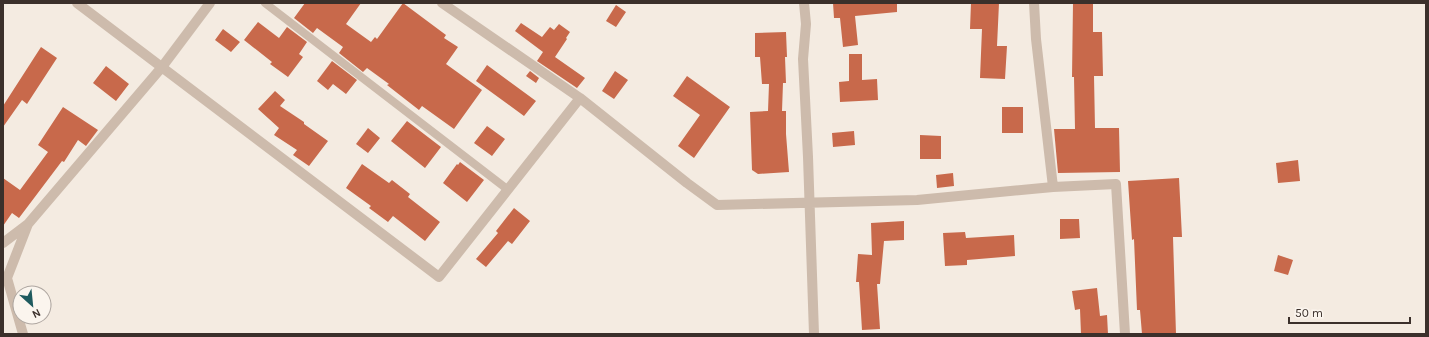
<svg xmlns="http://www.w3.org/2000/svg" width="1429" height="337" font-family="Karla,sans-serif">
<rect width="100%" height="100%" fill="#f4ebe1"/>
<path fill="#c8694b" d="M 305,3 L 361,3 L 346,24 L 371,42 L 375,37 L 377,39 L 403,3 L 446,35 L 444,38 L 458,47 L 446,64 L 482,90 L 454,129 L 422,106 L 419,110 L 387,85 L 389,84 L 367,68 L 363,72 L 339,53 L 343,47 L 317,28 L 313,33 L 294,18 Z
M 833,3 L 897,3 L 897,12 L 855,16 L 858,45 L 843,47 L 840,18 L 834,18 Z
M 971,3 L 999,3 L 997,46 L 1007,46 L 1005,79 L 980,78 L 982,29 L 970,29 Z
M 1073,3 L 1093,3 L 1093,32 L 1102,32 L 1103,76 L 1094,76 L 1095,128 L 1119,128 L 1120,172 L 1058,173 L 1054,129 L 1075,129 L 1074,77 L 1072,77 Z
M 616,5 L 626,12 L 616,27 L 606,21 Z
M 258,22 L 279,38 L 287,27 L 307,42 L 299,54 L 303,57 L 288,77 L 270,64 L 272,62 L 244,40 Z
M 521,23 L 542,37 L 550,27 L 554,30 L 559,24 L 570,32 L 566,38 L 567,39 L 555,57 L 585,78 L 577,88 L 537,61 L 543,52 L 515,31 Z
M 223,29 L 240,42 L 231,52 L 215,40 Z
M 786,32 L 787,57 L 785,57 L 786,83 L 783,83 L 782,111 L 786,111 L 786,134 L 789,172 L 758,174 L 752,170 L 750,112 L 768,111 L 769,84 L 762,84 L 760,57 L 755,57 L 755,33 Z
M 41,47 L 57,58 L 27,104 L 22,100 L 3,127 L 3,106 Z
M 849,54 L 862,54 L 862,80 L 877,79 L 878,100 L 840,102 L 839,82 L 849,81 Z
M 332,61 L 357,80 L 346,94 L 333,84 L 328,90 L 317,81 Z
M 487,65 L 536,101 L 524,116 L 476,81 Z
M 106,66 L 129,84 L 116,101 L 93,83 Z
M 530,71 L 539,78 L 536,83 L 526,76 Z
M 615,71 L 628,80 L 614,99 L 602,91 Z
M 687,76 L 730,107 L 694,158 L 678,146 L 700,115 L 673,96 Z
M 275,91 L 285,100 L 280,106 L 304,122 L 304,124 L 328,141 L 309,166 L 293,155 L 297,150 L 274,135 L 279,128 L 258,109 Z
M 63,107 L 98,130 L 86,146 L 78,140 L 64,162 L 62,161 L 19,218 L 12,213 L 3,226 L 3,178 L 20,190 L 48,152 L 38,145 Z
M 1002,107 L 1023,107 L 1023,133 L 1002,133 Z
M 407,121 L 441,147 L 425,168 L 391,141 Z
M 487,126 L 505,139 L 492,156 L 474,143 Z
M 368,128 L 380,138 L 368,153 L 356,144 Z
M 854,131 L 855,145 L 833,147 L 832,133 Z
M 920,135 L 941,136 L 941,159 L 920,159 Z
M 1298,160 L 1300,181 L 1278,183 L 1276,163 Z
M 460,162 L 484,180 L 467,202 L 443,183 L 457,164 L 458,165 Z
M 362,164 L 389,183 L 392,180 L 410,194 L 408,197 L 440,222 L 425,241 L 393,216 L 388,222 L 369,208 L 371,206 L 346,188 Z
M 953,173 L 954,186 L 937,188 L 936,175 Z
M 1179,178 L 1182,237 L 1173,237 L 1176,334 L 1142,334 L 1140,310 L 1137,310 L 1134,239 L 1132,240 L 1128,181 Z
M 514,208 L 530,221 L 512,244 L 508,241 L 486,267 L 476,259 L 498,233 L 496,231 Z
M 1060,219 L 1079,219 L 1080,238 L 1060,239 Z
M 904,221 L 904,240 L 884,241 L 880,284 L 877,284 L 880,329 L 862,330 L 859,282 L 856,282 L 858,254 L 872,255 L 871,223 Z
M 965,232 L 966,238 L 1014,235 L 1015,256 L 967,260 L 967,265 L 945,266 L 943,233 Z
M 1278,255 L 1293,260 L 1288,275 L 1274,271 Z
M 1097,288 L 1100,316 L 1107,315 L 1108,334 L 1081,334 L 1080,309 L 1075,310 L 1072,291 Z"/>
<g fill="none" stroke-linecap="round" stroke-linejoin="round">
<path stroke="#cdbbac" stroke-width="8" d="M 265,3 L 507,189"/>
<path stroke="#cdbbac" stroke-width="10" d="M 77,3 L 439,277 L 580,98
M 442,3 L 580,98 L 687,183 L 717,205 L 917,200 L 1053,187 L 1116,184 L 1125,334
M 804,3 L 806,24 L 803,59 L 808,157 L 814,334
M 1034,3 L 1036,39 L 1053,187
M 3,243 L 28,224 L 162,67 L 210,3
M 23,334 L 7,278 L 28,224"/>
</g>
<rect width="1429" height="337" fill="none" stroke="#3b302b" stroke-width="8"/>
<g transform="translate(32 305) rotate(153)"><circle r="19" fill="#fbf5ee" stroke="#aea6a0"/>
<path d="M0-3L7 15L0 10L-7 15Z" fill="#1f5a5e"/>
<text y="-6" font-size="11" font-weight="bold" text-anchor="middle" fill="#3b302b">N</text>
</g>
<path d="M1289 317v6h121v-6" fill="none" stroke="#3b302b" stroke-width="2"/>
<text x="1295" y="317" font-size="12" fill="#3b302b" stroke="#fbf5ee" stroke-width="3" paint-order="stroke">50 m</text>
</svg>
